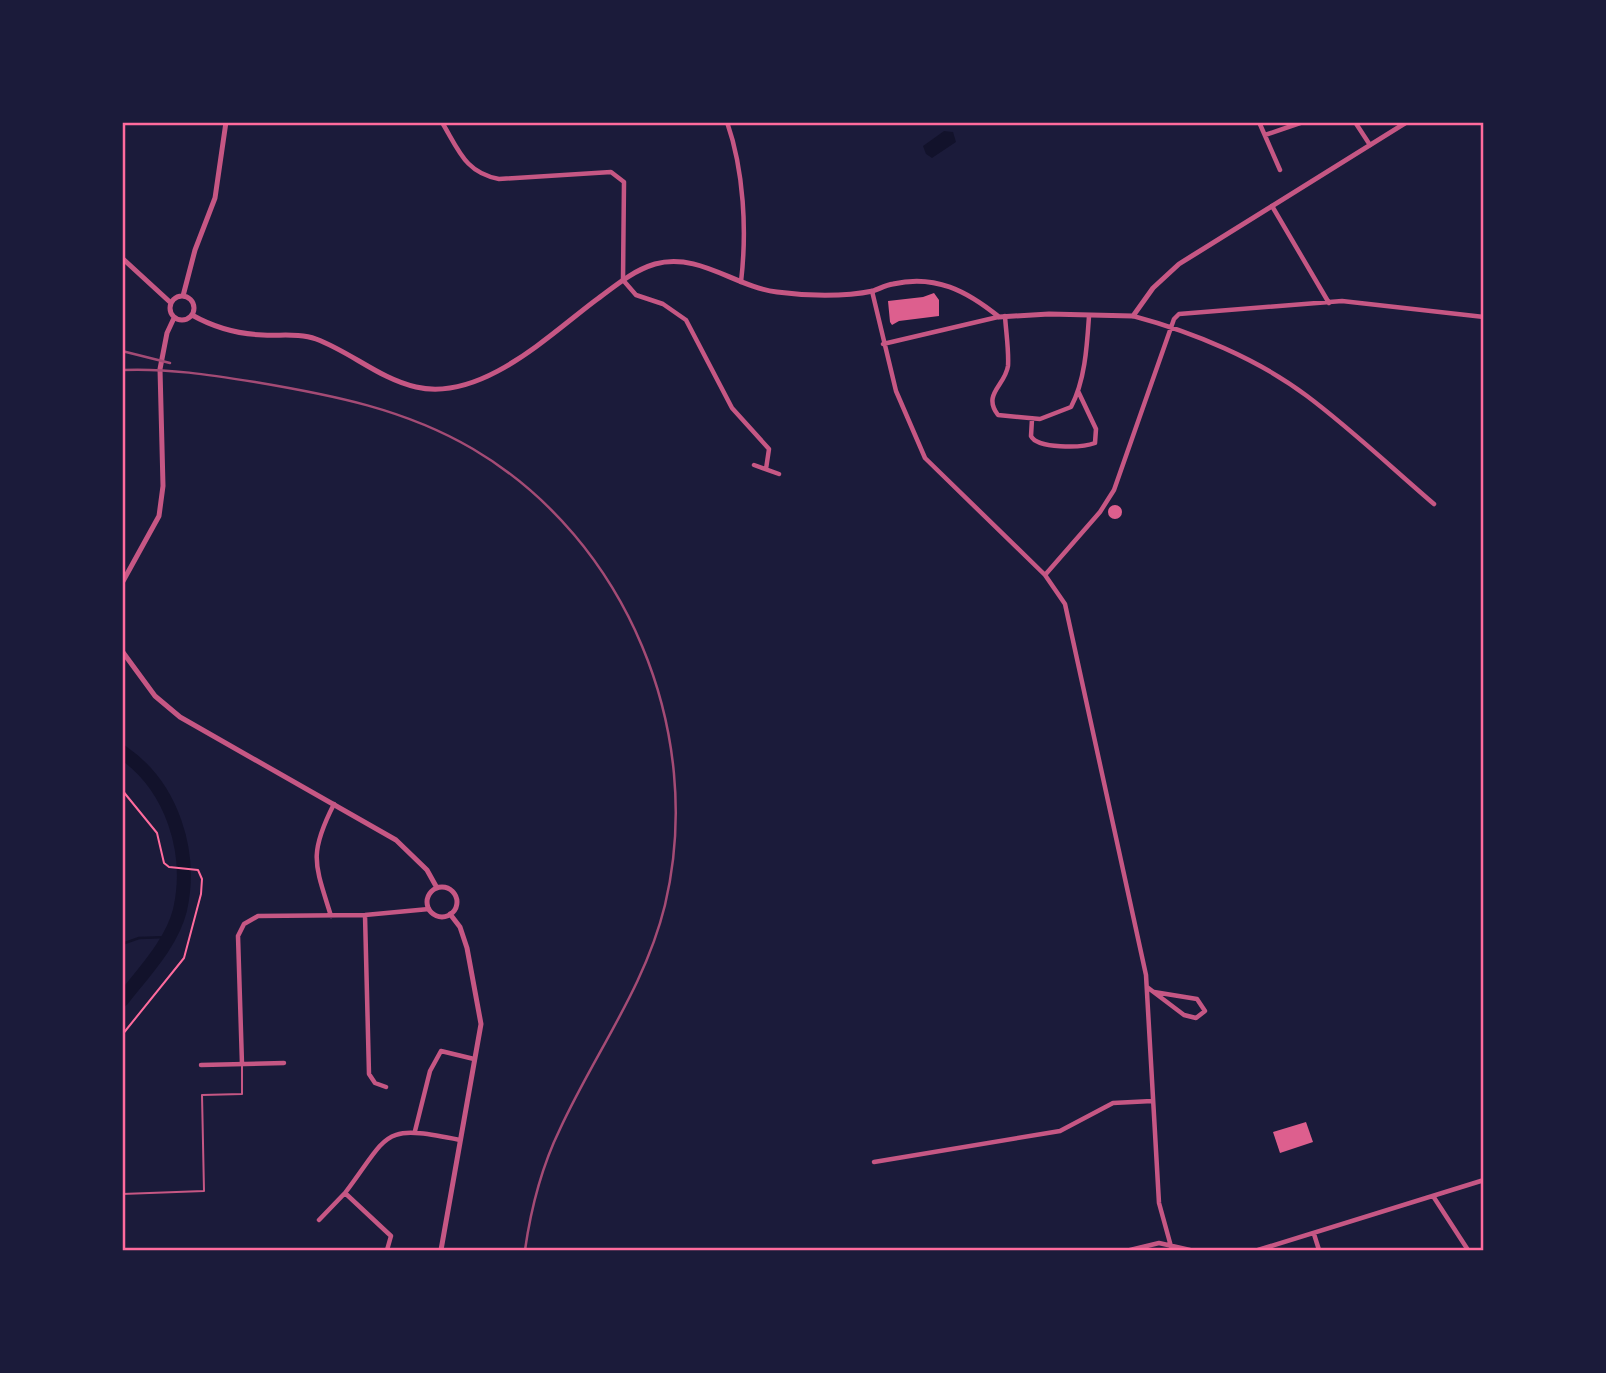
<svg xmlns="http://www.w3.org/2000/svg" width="1606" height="1373" font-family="Bitter,serif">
<rect width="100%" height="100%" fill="#1b1b3a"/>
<path fill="#12122b" d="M 944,131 L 953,132 L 956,142 L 932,158 L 926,154 L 923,146 Z"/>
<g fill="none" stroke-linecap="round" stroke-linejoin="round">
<path stroke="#12122b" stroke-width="2.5" d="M 122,944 L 139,938 L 168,937"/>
<path stroke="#12122b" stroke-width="14" d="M 122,752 C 172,786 193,852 180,910 C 172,943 143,973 122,1000"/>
</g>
<path fill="#dd5f8e" d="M 934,293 L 939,300 L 939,316 L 899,321 L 892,325 L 890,322 L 888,301 L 923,297 Z
M1108 512a7 7 0 1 1 14 0a7 7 0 1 1-14 0Z
M 1306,1122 L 1313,1142 L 1280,1153 L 1273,1132 Z"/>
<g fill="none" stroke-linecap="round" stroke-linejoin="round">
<path stroke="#ff6b9d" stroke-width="2" d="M 122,790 L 157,833 L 164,863 L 169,867 L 198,870 L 202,879 L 201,894 L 184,958 L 122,1035"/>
<path stroke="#c65784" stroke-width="2" d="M 122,1194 L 204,1191 L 202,1095 L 242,1094 L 242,1064"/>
<path stroke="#c65784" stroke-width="4.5" d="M 727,122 C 744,171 747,231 741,282
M 1259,122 L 1280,170
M 1355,122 L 1370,145
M 443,124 C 459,151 466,173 499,179 L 611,172 L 624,182 L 623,280 L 636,295 L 663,304 L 686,320 L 732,408 L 769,449 L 766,469
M 1265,135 L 1303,122
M 1272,206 L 1329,303
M 872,291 L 896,391 L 925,458 L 1045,575 L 1065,604 L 1146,975 L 1159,1203 L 1172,1250
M 1005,316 C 1006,332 1009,350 1008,366 C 1005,386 982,394 998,415 L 1040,419 L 1071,407 C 1085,381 1087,346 1089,316
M 1133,316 C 1193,332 1258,359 1307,396 C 1351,429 1392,468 1434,504
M 883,344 L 998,317
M 1032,419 L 1031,436 C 1037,449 1082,448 1095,443 L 1096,429 L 1078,391
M 754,465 L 779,474
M 1045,575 L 1100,512 L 1114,490 L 1174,319 L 1179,314 L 1342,301 L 1484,317
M 365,915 L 369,1074 L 375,1083 L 386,1087
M 331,916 C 315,864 308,855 334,804
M 1147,987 L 1184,1015 L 1196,1018 L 1205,1011 L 1197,999 L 1154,992
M 242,1064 L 238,936 L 244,924 L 258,916 L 365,915 L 429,909
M 201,1065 L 284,1063
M 415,1131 L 430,1071 L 441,1051 L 474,1059
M 874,1162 L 1060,1131 L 1113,1103 L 1152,1101
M 1433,1196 L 1468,1250
M 319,1220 L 344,1194
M 1314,1234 L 1319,1250
M 387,1250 L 391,1236 L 345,1193 C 391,1132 380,1124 460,1140
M 1130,1250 L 1159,1243 L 1190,1250
M 1258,1250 L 1484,1180"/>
<path stroke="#c65784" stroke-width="5" d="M 122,258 L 171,303
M170 308a12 12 0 1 1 24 0a12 12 0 1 1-24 0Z
M 183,296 L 195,250 L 215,198 L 226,122
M 192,315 C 215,328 237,334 263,335 C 280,336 300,333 316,339 C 351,352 380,379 416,387 C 481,402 548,336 596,300 C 615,286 632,271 655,264 C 699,252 735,287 777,292 C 806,296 844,297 873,291 C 879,289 886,285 893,284 C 935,274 967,291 999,317 L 1049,314 L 1133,316 L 1153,288 L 1179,264 L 1407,122
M 122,583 L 159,516 L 163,486 L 160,369 L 167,333 L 174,318
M 122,651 L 155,696 L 180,717 L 396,840 L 427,870 L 437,888
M427 902a15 15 0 1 1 30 0a15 15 0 1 1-30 0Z
M 441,1250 L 481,1024 L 467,948 L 460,927 L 450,914"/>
<path stroke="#a44b75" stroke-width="2.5" d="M 122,351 L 170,363
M 122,370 C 167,368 211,375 255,382 C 332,395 405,409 473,449 C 627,540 706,732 665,905 C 645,987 595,1053 560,1129 C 541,1168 531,1208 525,1250"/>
</g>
<rect width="1606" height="1373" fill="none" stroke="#1b1b3a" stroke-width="248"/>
<rect x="124" y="124" width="1358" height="1125" fill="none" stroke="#ff6b9d" stroke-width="2.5"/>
</svg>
